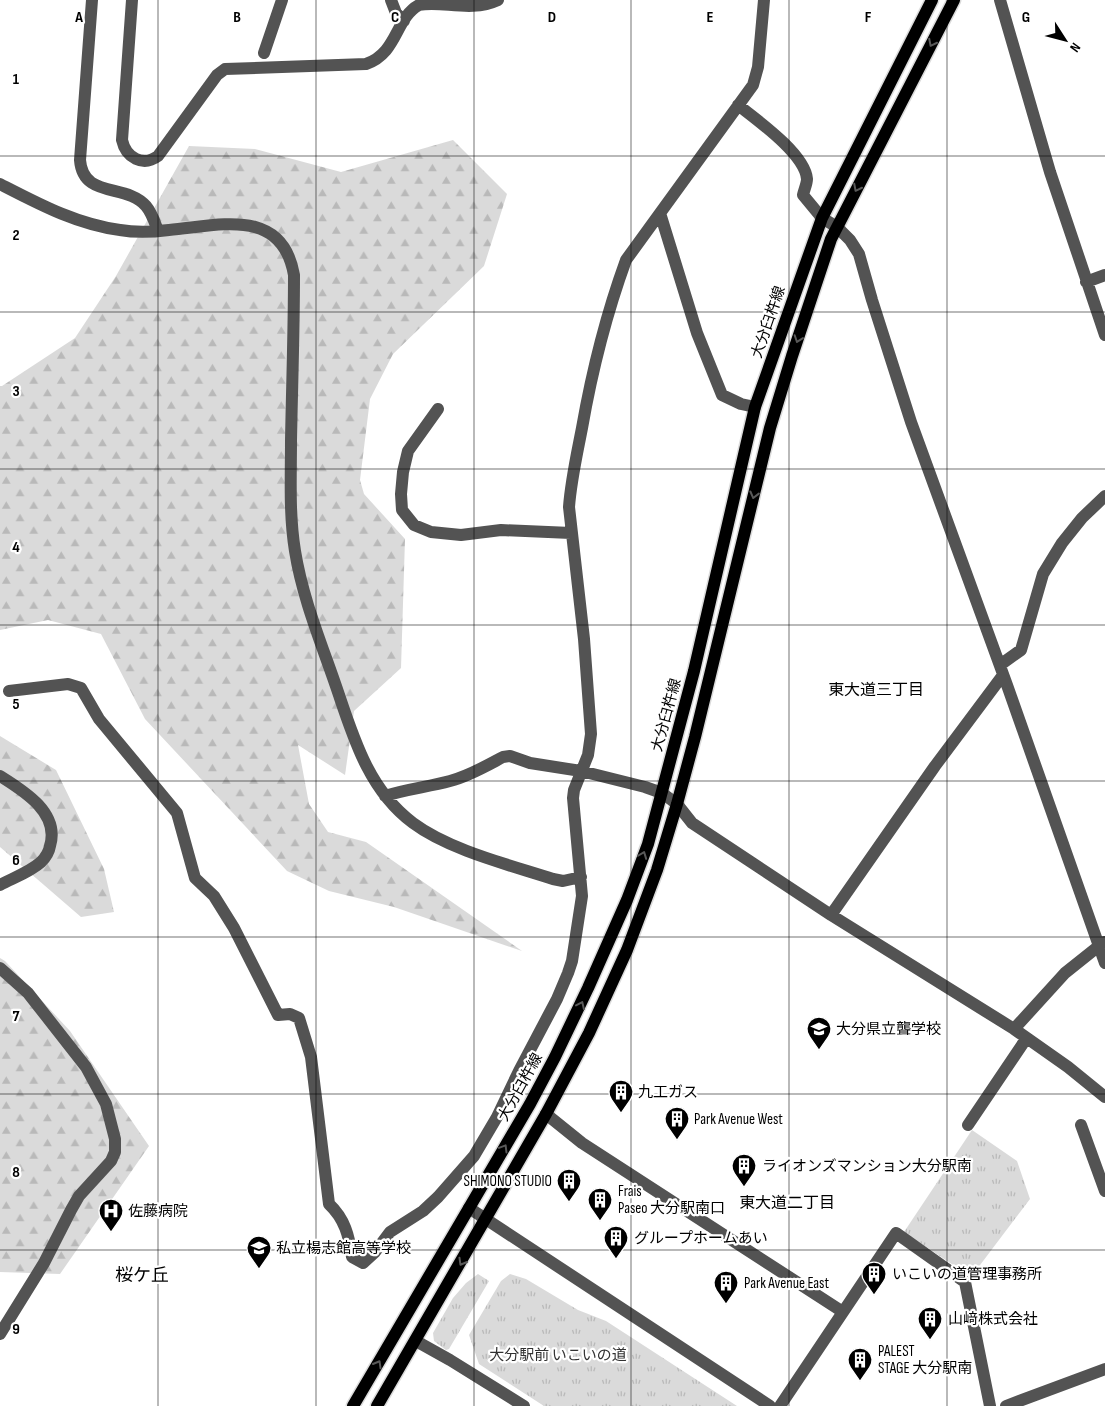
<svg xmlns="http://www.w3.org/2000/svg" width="1105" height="1406" font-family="'Sofia Sans Condensed','Noto Sans JP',sans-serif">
<defs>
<pattern id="forest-firs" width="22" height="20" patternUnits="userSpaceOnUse" patternTransform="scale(1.25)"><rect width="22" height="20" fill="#dadada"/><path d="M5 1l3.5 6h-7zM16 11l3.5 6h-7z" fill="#b9b9b9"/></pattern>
<pattern id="park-tufts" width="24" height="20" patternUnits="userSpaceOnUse" patternTransform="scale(1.25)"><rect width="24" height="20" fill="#dadada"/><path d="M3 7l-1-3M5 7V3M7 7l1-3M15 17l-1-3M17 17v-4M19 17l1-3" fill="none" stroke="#b9b9b9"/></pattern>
</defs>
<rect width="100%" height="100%" fill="#fff"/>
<path fill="url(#forest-firs)" d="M 453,140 L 507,194 L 484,266 L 393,354 L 370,399 L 360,480 L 364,494 L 405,539 L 401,668 L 354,711 L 345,775 L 298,745 L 309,804 L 328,832 L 366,842 L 522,951 L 394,907 L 329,891 L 287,871 L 145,719 L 101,634 L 48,620 L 0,630 L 0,386 L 2,386 L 75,338 L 116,276 L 189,146 L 255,149 L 341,172 Z
M 0,736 L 56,770 L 104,869 L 114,912 L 81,917 L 0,847 Z
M 0,958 L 5,961 L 70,1031 L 149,1146 L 60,1274 L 0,1272 Z"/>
<path fill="url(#park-tufts)" d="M 972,1130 L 1017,1161 L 1030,1199 L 971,1277 L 904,1232 Z
M 478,1274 L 489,1281 L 449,1349 L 446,1350 L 434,1341 L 433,1333 L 453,1298 L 466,1283 Z
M 510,1274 L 526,1279 L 578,1310 L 606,1321 L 737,1406 L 544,1406 L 479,1364 L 469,1335 L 501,1281 Z"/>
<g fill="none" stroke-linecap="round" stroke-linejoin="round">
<defs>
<path id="major" d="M 353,1406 L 530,1104 L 555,1057 L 588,988 L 627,900 L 648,844 L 694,671 L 755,407 L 822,218 L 932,0
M 377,1406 L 546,1114 L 589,1033 L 627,950 L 657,870 L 677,804 L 695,737 L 770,428 L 792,356 L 831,239 L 954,0"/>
</defs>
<use href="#major" stroke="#dbdbdb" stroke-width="15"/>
<path stroke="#535353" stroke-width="12" d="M 92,0 L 80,160 C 83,199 126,183 146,206 C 152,213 155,223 158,231
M 132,0 L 122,140 C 126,158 143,167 158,156 L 217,75 L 225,69 L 366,64 C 398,53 395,18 419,5 C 442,0 470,13 498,0
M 391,0 L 396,13 L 404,21
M 1000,0 L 1050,172 L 1105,335
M 264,53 L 282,0
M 738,105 C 757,120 805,154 807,179 C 807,184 804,190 803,195 L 822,218 L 837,227 L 850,240 L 859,254 L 872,300 L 911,422 L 1007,685 L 1105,963
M 0,184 C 39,204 76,224 120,230 C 137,233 153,232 169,230 C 218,226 282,206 294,275 C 294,330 292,386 291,441 C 291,478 289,514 295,551 C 303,601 323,647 339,695 C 355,743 371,792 413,823 C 449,850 510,865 553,879 L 563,881 L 581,877
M 660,213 L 697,333 L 722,395 L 741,404 L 755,407
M 1086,282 L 1105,275
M 438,409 L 408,451 L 403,472 L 401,494 L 402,510 L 414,525 L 431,532 L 461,535 L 501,530 L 571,533
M 1000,665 L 1021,650 L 1043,574 L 1062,543 L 1082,518 L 1105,496
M 9,691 L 68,684 L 81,688 L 99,719 L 177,813 L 195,878 L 214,896 L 234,928 L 278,1015 L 290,1014 L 299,1018 L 311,1057 L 329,1204 C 345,1219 349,1236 352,1257 L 363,1263 L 375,1252 L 390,1232 L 423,1211 L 438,1197 L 474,1156 L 497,1117 L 519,1071 L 557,999 L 568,973 L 572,961 L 582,896 L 573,798 L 574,790 L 588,755 L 591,734 L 584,639 L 569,507 C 571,480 577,454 582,428 C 592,371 606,315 626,260 L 753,85 L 758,67 L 764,0
M 0,776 C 24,791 60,813 50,846 C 49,852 45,858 41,862 C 30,872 13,878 0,885
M 385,796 C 406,789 428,787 450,781 C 469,776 486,766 503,757 L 510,756 L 530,763 L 581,771 L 645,787 L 662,793 L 677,804 L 692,823 L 831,915 L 1014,1029 L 1068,1067 L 1105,1097
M 831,915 L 935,766 L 1003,675
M 0,968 L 28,993 L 86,1067 L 106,1104 L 115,1139 L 115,1152 L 111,1161 L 79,1196 L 71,1210 L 44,1263 L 0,1334
M 1014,1029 L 1065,973 L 1104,942
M 546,1114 L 582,1143 L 843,1312
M 968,1125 L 1026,1039
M 1081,1125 L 1105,1191
M 469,1208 L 770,1406
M 416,1341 L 450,1360 L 524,1406
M 780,1406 L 896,1233 L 965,1282 L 990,1406
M 1006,1406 L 1105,1369"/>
<use href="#major" stroke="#000" stroke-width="12"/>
</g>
<defs><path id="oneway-chevron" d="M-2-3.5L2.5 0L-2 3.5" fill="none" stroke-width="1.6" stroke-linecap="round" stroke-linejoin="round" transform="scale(1.25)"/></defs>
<g stroke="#595959">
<use href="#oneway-chevron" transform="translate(932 43) rotate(117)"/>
<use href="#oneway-chevron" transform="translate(857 188) rotate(117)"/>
<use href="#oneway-chevron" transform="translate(798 339) rotate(109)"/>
<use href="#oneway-chevron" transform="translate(754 495) rotate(104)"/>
<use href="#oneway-chevron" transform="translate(643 855) rotate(-69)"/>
<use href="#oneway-chevron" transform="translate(581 1005) rotate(-65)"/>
<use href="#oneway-chevron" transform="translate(504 1148) rotate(-59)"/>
<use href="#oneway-chevron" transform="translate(462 1262) rotate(120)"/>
<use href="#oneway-chevron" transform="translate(378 1364) rotate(-60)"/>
</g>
<path fill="none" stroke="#000" stroke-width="1" stroke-opacity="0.55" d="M 158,0 L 158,1406M 316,0 L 316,1406M 474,0 L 474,1406M 631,0 L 631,1406M 789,0 L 789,1406M 947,0 L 947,1406M 0,156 L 1105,156M 0,312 L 1105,312M 0,469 L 1105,469M 0,625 L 1105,625M 0,781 L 1105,781M 0,937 L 1105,937M 0,1094 L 1105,1094M 0,1250 L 1105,1250"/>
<defs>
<symbol id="school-pin" viewBox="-11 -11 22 30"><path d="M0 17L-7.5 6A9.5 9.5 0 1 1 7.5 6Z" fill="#000" stroke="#fff"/><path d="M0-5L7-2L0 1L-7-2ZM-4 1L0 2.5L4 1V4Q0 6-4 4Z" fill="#fff"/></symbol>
<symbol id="building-pin" viewBox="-11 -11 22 30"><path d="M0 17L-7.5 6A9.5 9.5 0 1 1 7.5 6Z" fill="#000" stroke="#fff"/><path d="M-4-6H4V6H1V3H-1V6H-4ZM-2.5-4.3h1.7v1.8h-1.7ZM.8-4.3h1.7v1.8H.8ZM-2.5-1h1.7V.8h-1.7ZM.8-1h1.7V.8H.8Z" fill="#fff"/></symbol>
<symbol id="hospital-pin" viewBox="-11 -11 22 30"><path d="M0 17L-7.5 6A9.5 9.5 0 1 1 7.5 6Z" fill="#000" stroke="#fff"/><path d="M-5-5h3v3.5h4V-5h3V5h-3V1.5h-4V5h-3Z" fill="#fff"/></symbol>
</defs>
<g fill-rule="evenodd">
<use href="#school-pin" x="805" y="1015" width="28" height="38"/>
<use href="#building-pin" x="607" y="1078" width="28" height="38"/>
<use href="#building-pin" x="663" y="1105" width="28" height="38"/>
<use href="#building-pin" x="730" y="1152" width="28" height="38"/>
<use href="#building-pin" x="555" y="1167" width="28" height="38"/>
<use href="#building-pin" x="586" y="1186" width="28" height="38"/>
<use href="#hospital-pin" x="97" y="1197" width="28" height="38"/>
<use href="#building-pin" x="602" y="1224" width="28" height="38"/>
<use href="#school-pin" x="245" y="1234" width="28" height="38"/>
<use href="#building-pin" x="860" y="1260" width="28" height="38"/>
<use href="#building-pin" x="712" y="1269" width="28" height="38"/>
<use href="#building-pin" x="916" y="1305" width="28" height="38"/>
<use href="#building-pin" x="846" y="1346" width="28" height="38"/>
</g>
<g text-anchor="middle" stroke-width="4.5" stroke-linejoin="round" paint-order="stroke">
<g font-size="15" fill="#000" stroke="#fff">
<text transform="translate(768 322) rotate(-71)" y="5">大分臼杵線</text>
<text transform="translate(666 715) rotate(-75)" y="5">大分臼杵線</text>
<text transform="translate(520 1087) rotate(-61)" y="5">大分臼杵線</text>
</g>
<g font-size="15" fill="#000" stroke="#fff" text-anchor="start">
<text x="836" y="1034">大分県立聾学校</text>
<text x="638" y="1097">九工ガス</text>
<text x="694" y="1124">Park Avenue West</text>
<text x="762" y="1171">ライオンズマンション大分駅南</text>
<text x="552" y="1186" text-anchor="end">SHIMONO STUDIO</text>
<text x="618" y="1196">Frais<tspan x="618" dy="17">Paseo 大分駅南口</tspan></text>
<text x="128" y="1216">佐藤病院</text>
<text x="634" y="1243">グループホームあい</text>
<text x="276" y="1253">私立楊志館高等学校</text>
<text x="892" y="1279">いこいの道管理事務所</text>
<text x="744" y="1288">Park Avenue East</text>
<text x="948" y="1324">山﨑株式会社</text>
<text x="878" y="1356">PALEST<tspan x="878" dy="17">STAGE 大分駅南</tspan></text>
</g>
<g font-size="15" fill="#313131" stroke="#fff">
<text x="558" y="1360">大分駅前 いこいの道</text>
</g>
<g font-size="16" fill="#000" stroke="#fff">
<text x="876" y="695">東大道三丁目</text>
<text x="787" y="1208">東大道二丁目</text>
</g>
<g font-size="18" fill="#000" stroke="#fff">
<text x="142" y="1281">桜ケ丘</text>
</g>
</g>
<g font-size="16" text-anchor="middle" font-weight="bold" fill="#000" stroke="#fff" stroke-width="4.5" stroke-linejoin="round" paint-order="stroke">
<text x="79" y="22">A</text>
<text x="237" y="22">B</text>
<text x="395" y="22">C</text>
<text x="552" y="22">D</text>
<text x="710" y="22">E</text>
<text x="868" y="22">F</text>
<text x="1026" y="22">G</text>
<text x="16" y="84">1</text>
<text x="16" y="240">2</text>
<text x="16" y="396">3</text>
<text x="16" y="552">4</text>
<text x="16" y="709">5</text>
<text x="16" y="865">6</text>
<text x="16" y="1021">7</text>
<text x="16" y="1177">8</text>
<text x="16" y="1334">9</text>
</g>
<g transform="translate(1065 40) rotate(126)" stroke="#ffffff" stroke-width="4" paint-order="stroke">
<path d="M0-4L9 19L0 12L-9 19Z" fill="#000000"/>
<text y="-8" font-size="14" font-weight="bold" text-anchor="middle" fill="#000000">N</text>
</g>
</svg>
